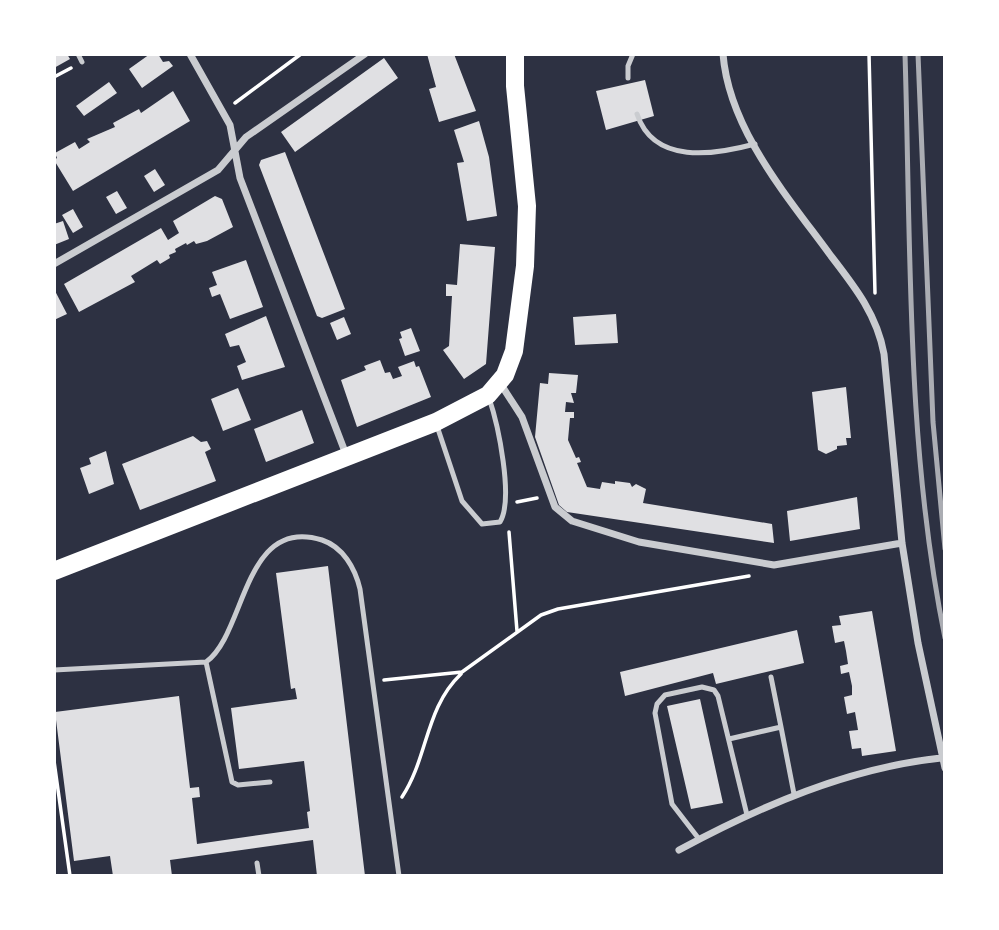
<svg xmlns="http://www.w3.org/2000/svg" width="999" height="930" font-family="'DejaVu Sans',sans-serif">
<rect width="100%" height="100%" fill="#2d3142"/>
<path fill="#e0e0e3" d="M 54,54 L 67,54 L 70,59 L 54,68 Z
M 150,54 L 158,54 L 163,62 L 169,61 L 173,66 L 142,88 L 129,69 Z
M 427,54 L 454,54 L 476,111 L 439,122 L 429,89 L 436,87 Z
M 384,58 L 398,78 L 295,152 L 281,132 Z
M 645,80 L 654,116 L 606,130 L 596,91 Z
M 109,82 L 117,93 L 84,116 L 76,106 Z
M 173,91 L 190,121 L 73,191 L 54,160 L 57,158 L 55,153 L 75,142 L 79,149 L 90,142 L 87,139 L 115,127 L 113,123 L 139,109 L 141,113 Z
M 479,121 L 489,157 L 497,216 L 467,221 L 457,163 L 464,162 L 454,130 Z
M 285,152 L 345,309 L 322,318 L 317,316 L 259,165 L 261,160 Z
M 155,169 L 165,185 L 154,192 L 144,176 Z
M 117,191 L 127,208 L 116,214 L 106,197 Z
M 215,196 L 222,199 L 233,227 L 207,241 L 196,244 L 194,241 L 187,245 L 186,243 L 175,249 L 176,252 L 169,255 L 170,258 L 160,264 L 157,260 L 131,276 L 135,282 L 79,312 L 64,284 L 161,228 L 168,240 L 179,233 L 173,221 Z
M 73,209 L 83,227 L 73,233 L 62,215 Z
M 63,221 L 69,239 L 54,245 L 54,224 Z
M 460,244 L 495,247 L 486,364 L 464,379 L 443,350 L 449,346 L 452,296 L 446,296 L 446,284 L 457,285 Z
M 246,260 L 263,307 L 230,319 L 220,294 L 212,297 L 209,288 L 217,285 L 212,272 Z
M 54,289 L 67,314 L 54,320 Z
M 616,314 L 618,343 L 575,345 L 573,317 Z
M 266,316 L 285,367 L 242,380 L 237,366 L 246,362 L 239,345 L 230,347 L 225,334 Z
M 344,317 L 351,334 L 337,340 L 330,323 Z
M 411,328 L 420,351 L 405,356 L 399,339 L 402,338 L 400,332 Z
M 380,360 L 385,373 L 390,372 L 393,379 L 402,376 L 398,367 L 414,361 L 416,367 L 419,366 L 431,397 L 357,427 L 341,380 L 366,370 L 364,366 Z
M 549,373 L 578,375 L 576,393 L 571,393 L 574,403 L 566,402 L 565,412 L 574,412 L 574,418 L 570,418 L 568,440 L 576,458 L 579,457 L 581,462 L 577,463 L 587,487 L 600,489 L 602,482 L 615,484 L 615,481 L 630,483 L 632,487 L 636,484 L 646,489 L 643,503 L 772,524 L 774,543 L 567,512 L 559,505 L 535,437 L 540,383 L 548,384 Z
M 846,387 L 851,438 L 846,438 L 847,445 L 837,446 L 837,449 L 826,454 L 818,450 L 812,392 Z
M 238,388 L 251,420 L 223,431 L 211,399 Z
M 302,410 L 314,443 L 266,462 L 254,429 Z
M 193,436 L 201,442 L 207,441 L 211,449 L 205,452 L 216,481 L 140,510 L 122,464 Z
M 106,451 L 114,484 L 89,494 L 80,468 L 91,464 L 89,458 Z
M 857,497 L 860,529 L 790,541 L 787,511 Z
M 328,566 L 365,876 L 317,876 L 313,840 L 170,860 L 172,876 L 113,876 L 110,856 L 74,861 L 55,712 L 179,696 L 190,788 L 199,787 L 200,797 L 192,798 L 197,844 L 309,828 L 307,812 L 310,811 L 304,761 L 239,769 L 231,708 L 297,699 L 295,688 L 291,689 L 276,573 Z
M 872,611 L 896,751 L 862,756 L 861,748 L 852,749 L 849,731 L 858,730 L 855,712 L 847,714 L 844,697 L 852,695 L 852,686 L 849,672 L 841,674 L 840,666 L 848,664 L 846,651 L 844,641 L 835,643 L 832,626 L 841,625 L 839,616 Z
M 797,630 L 804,663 L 716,684 L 713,673 L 625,696 L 620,672 Z
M 700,699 L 723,803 L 691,809 L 667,706 Z"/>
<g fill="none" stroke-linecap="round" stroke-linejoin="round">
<path stroke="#fff" stroke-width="3.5" d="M 869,54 L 875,293
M 54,77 L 71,68
M 235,103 L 301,54
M 517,502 L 537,498
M 509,532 L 517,631
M 384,680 L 462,672 L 541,615 L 558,609 L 749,576
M 54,761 L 70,876
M 402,797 C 428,758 425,708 461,674"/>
<path stroke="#caccd0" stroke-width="5" d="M 78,54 L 82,62
M 628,78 L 628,66 L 633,54
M 637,114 C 654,165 714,155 755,144
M 437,426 L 462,501 L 482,524 L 500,522 C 514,499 498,424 489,398
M 206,662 L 232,782 L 238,785 L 270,782
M 54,670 L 206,662 C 246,634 243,515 322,540 C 343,547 355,568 360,589 L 399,876
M 771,677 L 781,727
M 729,739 L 781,727 L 794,794
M 699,839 L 672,804 L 655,713 L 657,704 L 665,695 L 702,687 L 714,690 L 718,696 L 747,815
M 257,863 L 259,876"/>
<path stroke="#caccd0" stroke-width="7" d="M 190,54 L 230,125 L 240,178 L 347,457
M 723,54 C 729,130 788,197 831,256 C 855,287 877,315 884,354 L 902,543 L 918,643 L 945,768
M 54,264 L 218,170 L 246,137 L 365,54
M 500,383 L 522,417 L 555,507 L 572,521 L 639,542 L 774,565 L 902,543
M 679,850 C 761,806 848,768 941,758"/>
<path stroke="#fff" stroke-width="18" d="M 54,571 L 436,422 L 488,395 L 505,375 L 514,351 L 525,266 L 527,206 L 515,86 L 515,54"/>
<path stroke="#abadb3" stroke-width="5" d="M 905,54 C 911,248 906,447 945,638
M 918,54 L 933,422 L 945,549"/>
</g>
<rect width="999" height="930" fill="none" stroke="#ffffff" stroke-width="112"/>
</svg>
